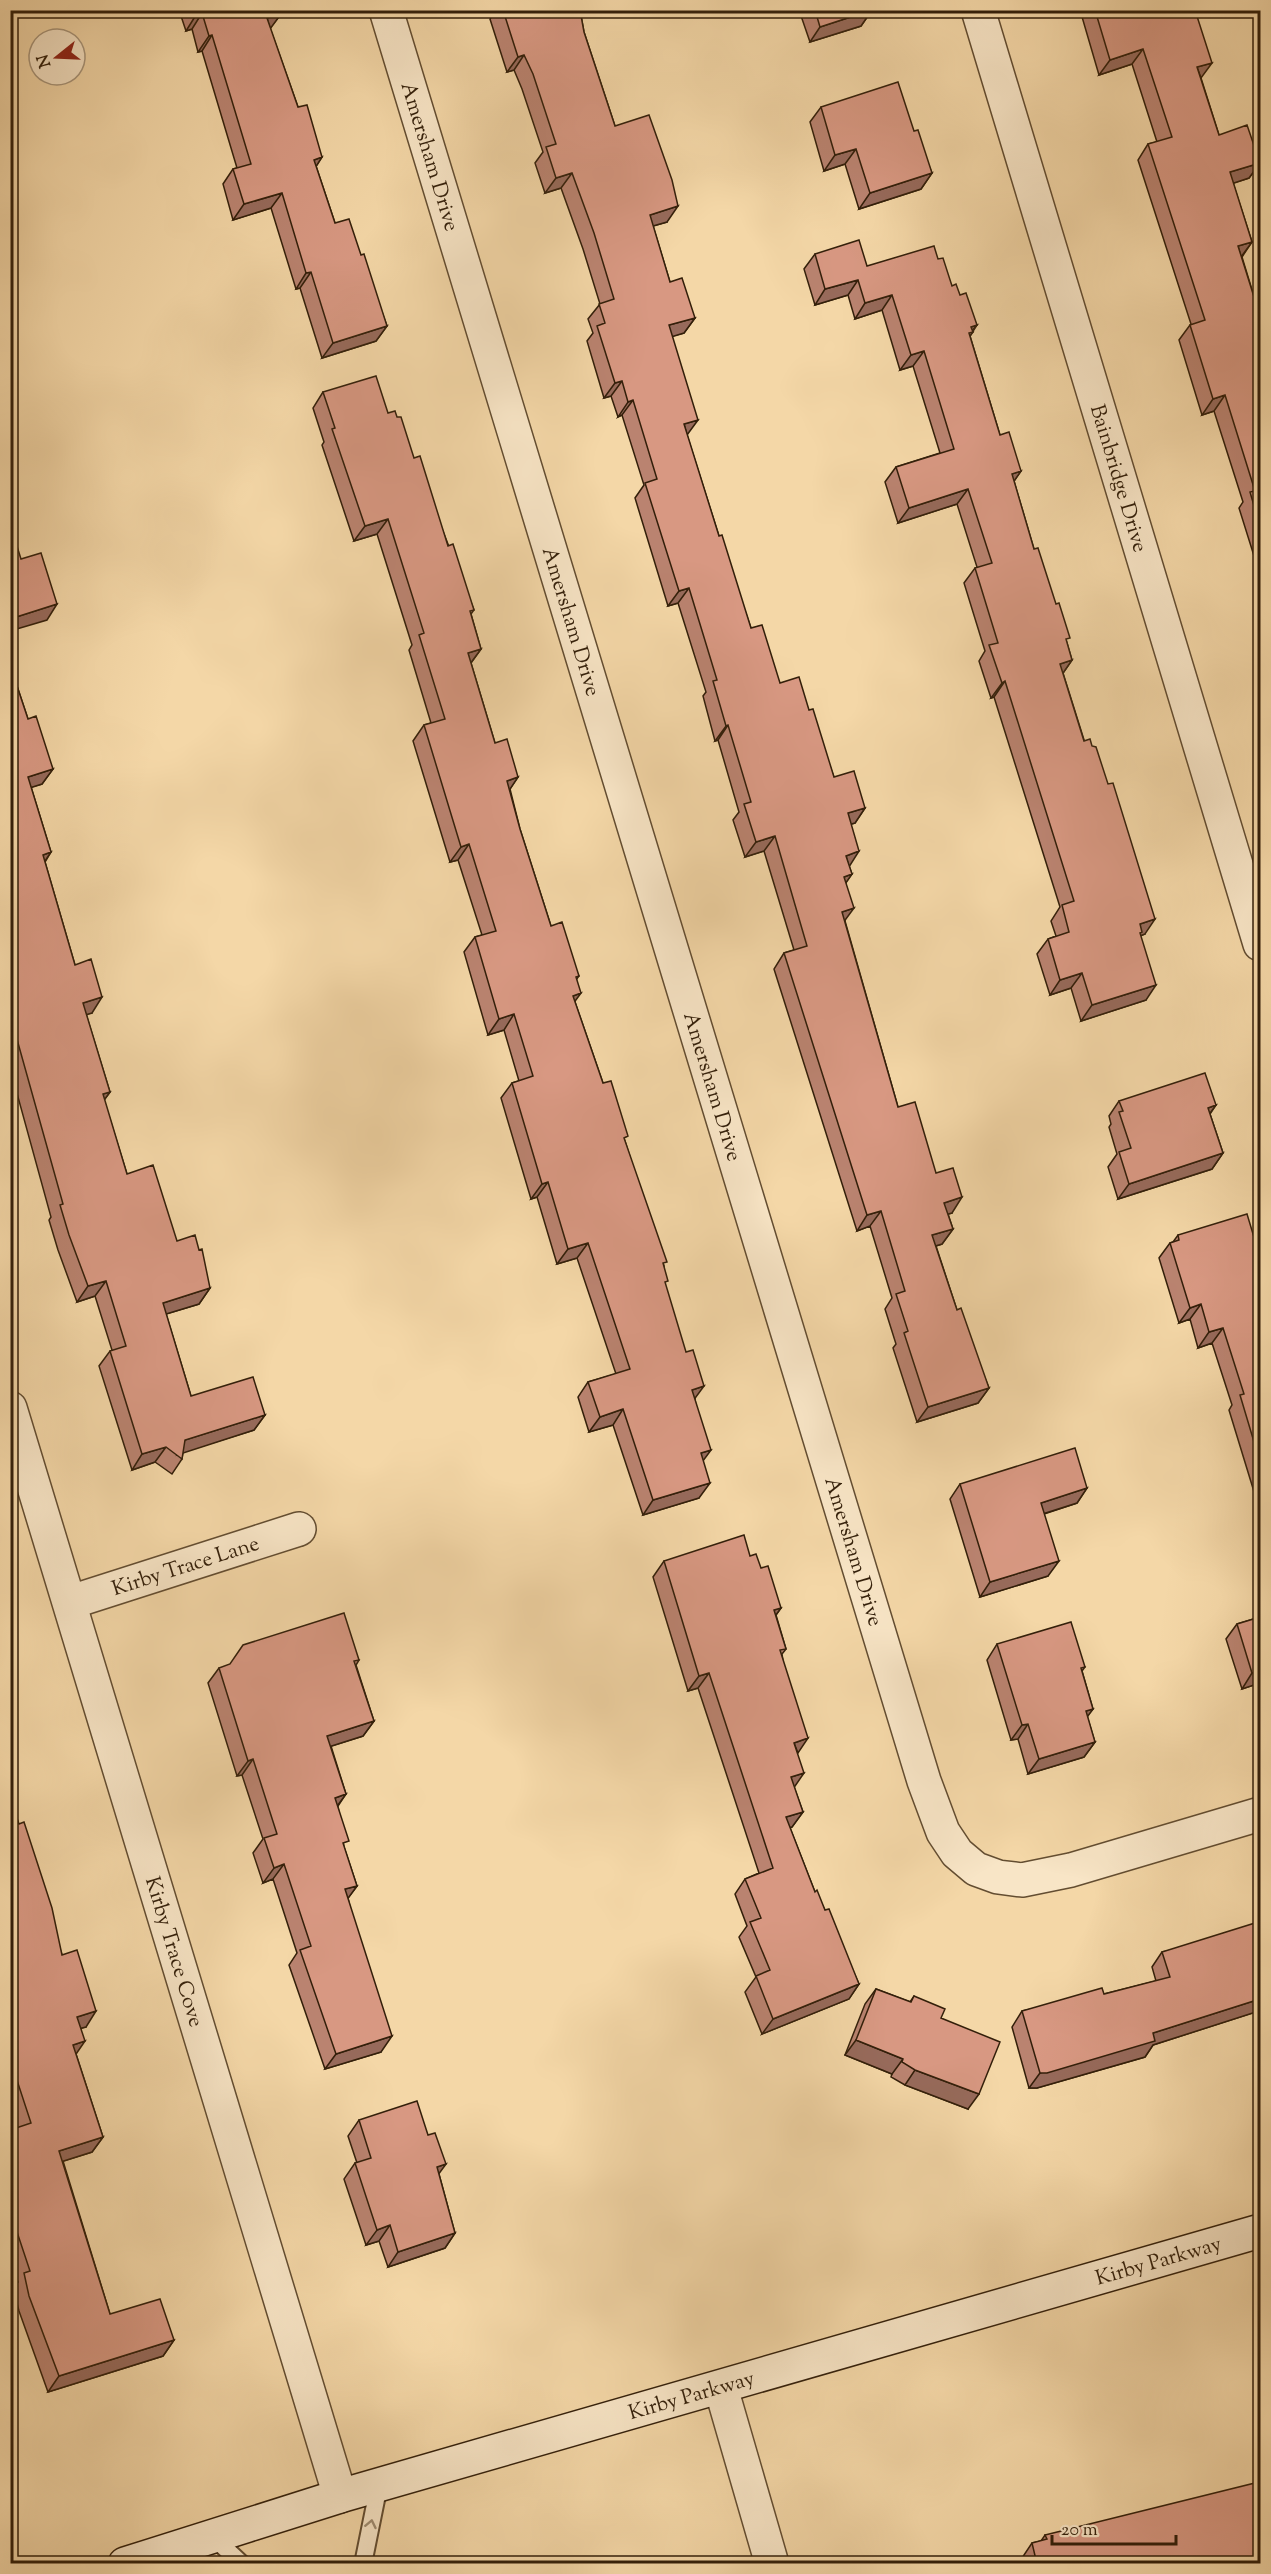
<svg xmlns="http://www.w3.org/2000/svg" width="1271" height="2574" font-family="'Sorts Mill Goudy',serif">
<rect width="100%" height="100%" fill="#f4d7a7"/>
<filter id="stains"><feTurbulence type="fractalNoise" baseFrequency=".00333" numOctaves="4"/><feColorMatrix values="0 0 0 0 .2 0 0 0 0 .09 0 0 0 0 .02 0 0 0 .5 -.17"/></filter>
<radialGradient id="worn" r=".72"><stop offset=".6" stop-color="#630" stop-opacity="0"/><stop offset="1" stop-color="#630" stop-opacity=".3"/></radialGradient>
<g fill="none" stroke-linecap="round" stroke-linejoin="round">
<defs>
<path id="service" d="M 212,2536 L 242,2564
M 363,2564 L 379,2485"/>
<g id="minor">
<path id="s1" d="M 386,10 L 924,1781 L 943,1832 L 957,1853 L 976,1869 L 998,1877 L 1022,1880 L 1071,1870 L 1260,1814"/>
<path id="s2" d="M 978,10 L 1260,944"/>
<path id="s3" d="M 10,1408 L 340,2496"/>
<path id="s4" d="M 71,1602 L 299,1529"/>
<path d="M 721,2388 L 772,2564"/>
</g>
<g id="secondary">
<path id="s5" d="M 125,2564 L 340,2496 L 1260,2231"/>
</g>
</defs>
<use href="#service" stroke="#634d31" stroke-width="20"/>
<use href="#minor" stroke="#634d31" stroke-width="36"/>
<use href="#secondary" stroke="#331f0a" stroke-width="36"/>
<use href="#service" stroke="#f8e5c6" stroke-width="16"/>
<use href="#minor" stroke="#f8e5c6" stroke-width="33"/>
<use href="#secondary" stroke="#f8e5c6" stroke-width="33"/>
</g>
<path fill="#ba8370" stroke="#331f0a" stroke-width="1.5" d="M 179,10 L 280,10 L 281,14 L 270,28 L 298,107 L 322,157 L 316,166 L 335,223 L 361,255 L 387,326 L 376,341 L 322,358 L 300,288 L 296,289 L 271,208 L 233,220 L 223,184 L 233,169 L 237,168 L 202,51 L 198,52 L 192,29 L 186,31 Z
M 496,10 L 580,10 L 584,32 L 615,126 L 667,222 L 653,226 L 670,282 L 695,318 L 684,333 L 672,336 L 687,435 L 719,536 L 751,628 L 780,683 L 809,710 L 834,777 L 865,808 L 855,823 L 851,824 L 849,866 L 852,874 L 846,882 L 845,921 L 898,1107 L 936,1173 L 952,1213 L 948,1214 L 953,1229 L 942,1244 L 936,1246 L 957,1310 L 989,1388 L 978,1403 L 917,1422 L 893,1348 L 896,1344 L 885,1309 L 892,1298 L 870,1226 L 857,1231 L 774,969 L 784,953 L 794,950 L 764,851 L 745,857 L 733,820 L 739,812 L 718,740 L 715,741 L 703,696 L 706,692 L 678,603 L 668,606 L 635,498 L 644,485 L 622,415 L 618,417 L 611,396 L 604,398 L 587,341 L 593,333 L 588,319 L 600,304 L 583,249 L 561,188 L 545,193 L 535,163 L 543,152 L 522,89 L 514,70 L 507,72 L 490,19 Z
M 799,10 L 872,10 L 861,26 L 810,42 Z
M 1080,10 L 1195,10 L 1201,78 L 1219,135 L 1260,163 L 1249,178 L 1233,183 L 1252,242 L 1242,257 L 1260,316 L 1260,575 L 1239,508 L 1243,502 L 1214,411 L 1202,415 L 1179,340 L 1190,325 L 1191,324 L 1138,160 L 1148,144 L 1157,142 L 1132,64 L 1099,75 Z
M 821,107 L 914,131 L 932,173 L 921,189 L 859,209 L 845,164 L 824,171 L 810,122 Z
M 815,254 L 867,266 L 938,259 L 952,286 L 960,295 L 977,325 L 970,336 L 1000,435 L 1021,471 L 1014,481 L 1034,549 L 1067,643 L 1072,660 L 1063,673 L 1145,934 L 1140,936 L 1146,1000 L 1081,1021 L 1071,988 L 1050,995 L 1037,954 L 1048,939 L 1056,936 L 1051,921 L 1060,907 L 994,697 L 991,698 L 979,661 L 985,651 L 964,583 L 975,568 L 977,567 L 957,504 L 898,523 L 885,482 L 896,467 L 940,453 L 913,366 L 900,370 L 882,310 L 855,319 L 848,295 L 815,305 L 804,269 Z
M 323,392 L 388,413 L 414,458 L 474,610 L 471,614 L 481,649 L 471,663 L 495,743 L 518,777 L 510,789 L 520,829 L 551,926 L 579,976 L 576,980 L 575,1002 L 603,1083 L 625,1141 L 664,1266 L 665,1285 L 695,1399 L 703,1460 L 699,1498 L 643,1515 L 613,1425 L 589,1432 L 578,1397 L 588,1382 L 616,1374 L 577,1258 L 557,1264 L 537,1197 L 531,1199 L 501,1098 L 512,1083 L 519,1081 L 504,1030 L 488,1035 L 464,952 L 475,937 L 482,935 L 458,860 L 450,862 L 413,741 L 424,725 L 431,723 L 409,650 L 412,645 L 377,534 L 354,541 L 322,445 L 324,442 L 313,408 Z
M 10,665 L 28,719 L 53,769 L 42,784 L 31,787 L 51,852 L 45,862 L 75,965 L 92,1013 L 86,1014 L 110,1092 L 104,1100 L 127,1174 L 177,1241 L 210,1288 L 199,1304 L 166,1314 L 191,1396 L 265,1415 L 254,1430 L 183,1452 L 182,1459 L 172,1474 L 155,1462 L 132,1470 L 99,1366 L 110,1351 L 112,1350 L 95,1296 L 77,1302 L 58,1250 L 49,1220 L 51,1217 L 10,1068 Z
M 1119,1101 L 1216,1105 L 1210,1114 L 1223,1153 L 1212,1169 L 1118,1199 L 1108,1167 L 1117,1154 L 1109,1127 L 1111,1124 L 1109,1116 Z
M 1178,1235 L 1260,1257 L 1260,1507 L 1259,1508 L 1229,1410 L 1232,1405 L 1212,1343 L 1198,1348 L 1190,1319 L 1179,1323 L 1159,1258 L 1170,1243 L 1173,1242 Z
M 960,1484 L 1087,1488 L 1077,1503 L 1044,1514 L 1048,1576 L 980,1597 L 950,1499 Z
M 750,1556 L 761,1568 L 781,1608 L 776,1615 L 786,1649 L 782,1654 L 797,1753 L 794,1787 L 803,1812 L 792,1827 L 790,1828 L 815,1892 L 825,1910 L 859,1984 L 849,1999 L 762,2034 L 745,1992 L 756,1977 L 739,1937 L 747,1926 L 735,1894 L 745,1879 L 759,1873 L 698,1688 L 688,1691 L 653,1577 L 664,1561 Z
M 1260,1617 L 1260,1683 L 1242,1689 L 1226,1639 L 1237,1624 Z
M 997,1644 L 1085,1667 L 1082,1671 L 1093,1709 L 1087,1716 L 1095,1742 L 1084,1757 L 1028,1774 L 1018,1739 L 1011,1740 L 987,1660 Z
M 359,1660 L 356,1665 L 374,1721 L 363,1736 L 331,1746 L 346,1794 L 338,1806 L 344,1847 L 357,1886 L 348,1898 L 381,2052 L 325,2069 L 289,1965 L 297,1953 L 273,1879 L 263,1883 L 253,1853 L 263,1839 L 242,1775 L 237,1776 L 208,1683 L 219,1668 Z
M 10,1798 L 86,2027 L 81,2028 L 76,2054 L 103,2137 L 92,2152 L 63,2161 L 110,2314 L 174,2340 L 163,2356 L 48,2392 L 19,2311 L 13,2288 L 18,2282 L 10,2259 L 10,2130 L 17,2128 L 10,2108 Z
M 1260,1933 L 1260,2016 L 1259,2011 L 1153,2045 L 1145,2057 L 1037,2088 L 1029,2088 L 1012,2027 L 1022,2011 L 1104,1994 L 1156,1981 L 1152,1967 L 1162,1952 Z
M 876,1989 L 910,2002 L 914,1996 L 941,2018 L 968,2109 L 905,2085 L 891,2077 L 892,2074 L 845,2055 L 865,2004 Z
M 359,2120 L 439,2174 L 455,2233 L 445,2248 L 388,2267 L 379,2241 L 366,2245 L 344,2179 L 355,2163 L 357,2163 L 348,2136 Z
M 1045,2535 L 1260,2564 L 1018,2564 L 1032,2543 L 1041,2541 Z"/>
<path fill="#976a5b" stroke="#331f0a" stroke-width="1.5" d="M 872,10 L 861,26 L 810,42 L 820,27 Z
M 202,13 L 192,29 L 186,31 L 196,15 Z
M 281,14 L 270,29 L 267,18 Z
M 212,35 L 202,51 L 198,52 L 209,36 Z
M 1143,49 L 1132,64 L 1099,75 L 1110,60 Z
M 524,55 L 514,70 L 507,72 L 518,57 Z
M 1212,63 L 1201,78 L 1197,67 Z
M 856,149 L 845,164 L 824,171 L 835,155 Z
M 322,157 L 312,173 L 314,160 Z
M 1260,163 L 1249,178 L 1219,188 L 1230,172 Z
M 572,173 L 561,188 L 545,193 L 556,178 Z
M 932,173 L 921,189 L 859,209 L 870,193 Z
M 282,193 L 271,208 L 233,220 L 244,204 Z
M 678,206 L 667,222 L 639,230 L 650,215 Z
M 1252,242 L 1241,257 L 1238,246 Z
M 311,272 L 300,288 L 296,289 L 306,273 Z
M 858,280 L 848,295 L 815,305 L 825,289 Z
M 892,295 L 882,310 L 855,319 L 865,303 Z
M 695,318 L 684,333 L 658,341 L 669,325 Z
M 977,325 L 971,332 L 973,332 L 962,347 L 971,327 Z
M 387,326 L 376,341 L 322,358 L 333,343 Z
M 924,351 L 913,366 L 900,370 L 911,355 Z
M 622,381 L 611,396 L 604,398 L 615,383 Z
M 1225,395 L 1214,411 L 1202,415 L 1213,399 Z
M 633,400 L 622,415 L 618,417 L 628,402 Z
M 698,420 L 687,435 L 684,424 Z
M 1021,471 L 1010,487 L 1012,474 Z
M 968,489 L 957,504 L 898,523 L 909,508 Z
M 388,519 L 377,534 L 354,541 L 365,526 Z
M 689,588 L 678,603 L 668,606 L 679,591 Z
M 57,604 L 47,620 L 10,631 L 10,619 Z
M 481,649 L 470,664 L 468,653 Z
M 1072,660 L 1061,676 L 1060,664 Z
M 1005,681 L 994,697 L 991,698 L 1002,683 Z
M 728,725 L 718,740 L 715,741 L 726,726 Z
M 53,769 L 42,784 L 17,792 L 28,777 Z
M 518,777 L 508,792 L 507,781 Z
M 865,808 L 855,823 L 837,828 L 848,813 Z
M 775,836 L 764,851 L 745,857 L 756,842 Z
M 469,844 L 458,860 L 450,862 L 461,847 Z
M 859,851 L 849,867 L 846,856 Z
M 51,852 L 41,867 L 43,855 Z
M 852,874 L 841,890 L 844,877 Z
M 854,908 L 843,923 L 842,912 Z
M 1155,919 L 1145,934 L 1140,936 L 1140,924 Z
M 1082,973 L 1071,988 L 1050,995 L 1060,980 Z
M 1156,985 L 1146,1000 L 1081,1021 L 1092,1005 Z
M 581,993 L 570,1008 L 573,996 Z
M 102,997 L 92,1013 L 72,1019 L 83,1003 Z
M 514,1014 L 504,1030 L 488,1035 L 499,1019 Z
M 110,1092 L 99,1107 L 103,1094 Z
M 1216,1105 L 1205,1120 L 1208,1108 Z
M 1223,1153 L 1212,1169 L 1118,1199 L 1129,1184 Z
M 548,1182 L 537,1197 L 531,1199 L 542,1184 Z
M 962,1197 L 952,1213 L 934,1218 L 944,1203 Z
M 881,1211 L 870,1226 L 857,1231 L 867,1215 Z
M 953,1229 L 942,1244 L 922,1250 L 932,1235 Z
M 588,1243 L 577,1258 L 557,1264 L 568,1249 Z
M 106,1281 L 95,1296 L 77,1302 L 88,1286 Z
M 210,1288 L 199,1304 L 153,1318 L 163,1303 Z
M 1201,1304 L 1190,1319 L 1179,1323 L 1190,1308 Z
M 1223,1328 L 1212,1343 L 1198,1348 L 1209,1332 Z
M 704,1386 L 693,1401 L 692,1390 Z
M 989,1388 L 978,1403 L 917,1422 L 928,1407 Z
M 623,1409 L 613,1425 L 589,1432 L 600,1417 Z
M 265,1415 L 254,1430 L 177,1455 L 185,1440 Z
M 166,1447 L 155,1462 L 132,1470 L 142,1454 Z
M 711,1450 L 700,1465 L 701,1453 Z
M 710,1483 L 699,1498 L 643,1515 L 653,1500 Z
M 1087,1488 L 1077,1503 L 1030,1518 L 1041,1503 Z
M 1059,1561 L 1048,1576 L 980,1597 L 990,1582 Z
M 781,1608 L 770,1623 L 774,1610 Z
M 1260,1671 L 1260,1683 L 1242,1689 L 1252,1673 Z
M 709,1673 L 698,1688 L 688,1691 L 699,1676 Z
M 1093,1709 L 1082,1724 L 1086,1711 Z
M 374,1721 L 363,1736 L 316,1751 L 327,1736 Z
M 1028,1724 L 1018,1739 L 1011,1740 L 1022,1725 Z
M 808,1738 L 798,1753 L 794,1743 Z
M 1095,1742 L 1084,1757 L 1028,1774 L 1039,1759 Z
M 253,1759 L 242,1775 L 237,1776 L 248,1761 Z
M 804,1773 L 793,1789 L 791,1777 Z
M 346,1794 L 335,1809 L 335,1798 Z
M 803,1812 L 792,1827 L 775,1832 L 786,1817 Z
M 284,1864 L 273,1879 L 263,1883 L 274,1868 Z
M 357,1886 L 346,1901 L 345,1889 Z
M 859,1984 L 849,1999 L 762,2034 L 773,2019 Z
M 1260,1999 L 1260,2009 L 1259,2011 L 1153,2045 L 1145,2057 L 1037,2088 L 1029,2088 L 1040,2073 L 1153,2033 Z
M 96,2011 L 86,2027 L 67,2032 L 77,2017 Z
M 392,2036 L 381,2052 L 325,2069 L 336,2054 Z
M 856,2040 L 903,2059 L 892,2074 L 845,2055 Z
M 85,2041 L 74,2057 L 73,2045 Z
M 915,2070 L 979,2094 L 968,2109 L 905,2085 Z
M 103,2137 L 92,2152 L 48,2166 L 59,2151 Z
M 446,2164 L 435,2179 L 437,2167 Z
M 390,2225 L 379,2241 L 366,2245 L 377,2230 Z
M 455,2233 L 445,2248 L 388,2267 L 398,2252 Z
M 174,2340 L 163,2356 L 48,2392 L 59,2376 Z"/>
<path fill="#d89882" stroke="#331f0a" stroke-width="1.5" d="M 195,10 L 280,10 L 281,14 L 267,18 L 298,107 L 307,105 L 322,157 L 314,160 L 335,223 L 349,219 L 361,255 L 364,254 L 387,326 L 333,343 L 311,272 L 306,273 L 282,193 L 244,204 L 233,169 L 251,164 L 212,35 L 209,36 L 202,13 L 196,15 Z
M 503,10 L 580,10 L 584,32 L 615,126 L 649,115 L 672,180 L 678,206 L 650,215 L 670,282 L 682,278 L 695,318 L 669,325 L 698,420 L 684,424 L 719,536 L 722,535 L 751,628 L 762,625 L 780,683 L 799,677 L 809,710 L 813,709 L 834,777 L 854,771 L 865,808 L 848,813 L 859,851 L 846,856 L 852,874 L 844,877 L 854,908 L 842,912 L 898,1107 L 915,1102 L 936,1173 L 953,1168 L 962,1197 L 944,1203 L 953,1229 L 932,1235 L 957,1310 L 961,1308 L 989,1388 L 928,1407 L 904,1333 L 908,1331 L 896,1294 L 905,1291 L 881,1211 L 867,1215 L 784,953 L 807,946 L 775,836 L 756,842 L 744,804 L 751,802 L 728,725 L 726,726 L 713,681 L 717,680 L 689,588 L 679,591 L 645,483 L 657,479 L 633,400 L 628,402 L 622,381 L 615,383 L 597,326 L 605,323 L 599,304 L 614,299 L 594,233 L 572,173 L 556,178 L 546,147 L 556,144 L 533,74 L 524,55 L 518,57 Z
M 815,10 L 872,10 L 820,27 Z
M 1095,10 L 1195,10 L 1212,63 L 1197,67 L 1219,135 L 1247,125 L 1260,163 L 1230,172 L 1252,242 L 1238,246 L 1260,316 L 1260,526 L 1250,492 L 1255,491 L 1225,395 L 1213,399 L 1190,325 L 1205,320 L 1148,144 L 1172,137 L 1143,49 L 1110,60 Z
M 898,82 L 914,131 L 918,130 L 932,173 L 870,193 L 856,149 L 835,155 L 821,107 Z
M 859,240 L 867,266 L 934,246 L 938,259 L 943,258 L 952,286 L 956,284 L 960,295 L 966,293 L 977,325 L 971,327 L 973,332 L 969,333 L 1000,435 L 1009,432 L 1021,471 L 1012,474 L 1034,549 L 1038,548 L 1056,604 L 1059,603 L 1070,638 L 1066,639 L 1072,660 L 1060,664 L 1084,741 L 1090,739 L 1092,746 L 1096,747 L 1108,784 L 1113,783 L 1155,919 L 1140,924 L 1142,932 L 1140,933 L 1156,985 L 1092,1005 L 1082,973 L 1060,980 L 1048,939 L 1069,932 L 1062,905 L 1074,901 L 1005,681 L 1002,683 L 989,645 L 998,643 L 975,568 L 992,563 L 968,489 L 909,508 L 896,467 L 954,449 L 924,351 L 911,355 L 892,295 L 865,303 L 858,280 L 825,289 L 815,254 Z
M 376,376 L 388,413 L 395,411 L 397,417 L 401,417 L 414,458 L 420,456 L 448,546 L 453,544 L 474,610 L 470,611 L 481,649 L 468,653 L 495,743 L 507,739 L 518,777 L 507,781 L 520,829 L 551,926 L 562,922 L 579,976 L 576,977 L 581,993 L 573,996 L 603,1083 L 611,1081 L 628,1136 L 624,1138 L 667,1262 L 663,1263 L 668,1281 L 665,1282 L 686,1352 L 693,1350 L 704,1386 L 692,1390 L 711,1450 L 701,1453 L 710,1483 L 653,1500 L 623,1409 L 600,1417 L 588,1382 L 630,1369 L 588,1243 L 568,1249 L 548,1182 L 542,1184 L 512,1083 L 533,1076 L 514,1014 L 499,1019 L 475,937 L 496,931 L 469,844 L 461,847 L 424,725 L 445,719 L 419,635 L 424,633 L 388,519 L 365,526 L 332,429 L 335,428 L 323,392 Z
M 10,524 L 21,559 L 41,553 L 57,604 L 10,619 Z
M 10,665 L 28,719 L 36,716 L 53,769 L 28,777 L 51,852 L 43,855 L 75,965 L 91,959 L 102,997 L 83,1003 L 110,1092 L 103,1094 L 127,1174 L 153,1165 L 177,1241 L 195,1235 L 199,1250 L 202,1249 L 210,1288 L 163,1303 L 191,1396 L 253,1377 L 265,1415 L 185,1440 L 182,1459 L 166,1447 L 142,1454 L 110,1351 L 126,1346 L 106,1281 L 88,1286 L 69,1235 L 60,1205 L 63,1204 L 13,1025 L 10,1025 Z
M 1205,1073 L 1216,1105 L 1208,1108 L 1223,1153 L 1129,1184 L 1119,1152 L 1131,1148 L 1119,1112 L 1123,1111 L 1119,1101 Z
M 1247,1214 L 1260,1257 L 1260,1462 L 1240,1395 L 1244,1394 L 1223,1328 L 1209,1332 L 1201,1304 L 1190,1308 L 1170,1243 L 1179,1240 L 1178,1235 Z
M 1075,1448 L 1087,1488 L 1041,1503 L 1059,1561 L 990,1582 L 960,1484 Z
M 744,1535 L 750,1556 L 756,1554 L 761,1568 L 768,1566 L 781,1608 L 774,1610 L 786,1649 L 780,1650 L 808,1738 L 794,1743 L 804,1773 L 791,1777 L 803,1812 L 786,1817 L 815,1892 L 817,1890 L 825,1910 L 829,1909 L 859,1984 L 773,2019 L 756,1976 L 770,1970 L 750,1922 L 761,1918 L 745,1879 L 773,1868 L 709,1673 L 699,1676 L 664,1561 Z
M 344,1613 L 359,1660 L 354,1661 L 374,1721 L 327,1736 L 346,1794 L 335,1798 L 349,1841 L 343,1843 L 357,1886 L 345,1889 L 392,2036 L 336,2054 L 300,1950 L 311,1946 L 284,1864 L 274,1868 L 264,1838 L 277,1834 L 253,1759 L 248,1761 L 219,1668 L 230,1664 L 243,1645 Z
M 1260,1617 L 1260,1671 L 1252,1673 L 1237,1624 Z
M 1071,1622 L 1085,1667 L 1081,1668 L 1093,1709 L 1086,1711 L 1095,1742 L 1039,1759 L 1028,1724 L 1022,1725 L 997,1644 Z
M 10,1798 L 19,1824 L 24,1822 L 52,1908 L 62,1955 L 77,1950 L 96,2011 L 77,2017 L 85,2041 L 73,2045 L 103,2137 L 59,2151 L 110,2314 L 160,2299 L 174,2340 L 59,2376 L 29,2296 L 24,2273 L 30,2271 L 10,2211 L 10,2130 L 31,2123 L 10,2059 Z
M 1255,1923 L 1259,1933 L 1260,1933 L 1260,1999 L 1153,2033 L 1155,2041 L 1047,2073 L 1040,2073 L 1022,2011 L 1102,1988 L 1104,1994 L 1170,1977 L 1162,1952 Z
M 876,1989 L 911,2002 L 914,1996 L 945,2009 L 941,2018 L 1000,2042 L 979,2094 L 915,2070 L 902,2062 L 903,2059 L 856,2040 Z
M 417,2101 L 428,2135 L 435,2133 L 446,2164 L 437,2167 L 455,2233 L 398,2252 L 390,2225 L 377,2230 L 355,2163 L 371,2158 L 359,2120 Z
M 1259,2482 L 1260,2487 L 1260,2564 L 1037,2564 L 1032,2543 L 1047,2539 L 1045,2535 Z"/>
<defs><path id="oneway-chevron" d="M-2-3.5L2.5 0L-2 3.5" fill="none" stroke-width="1.6" stroke-linecap="round" stroke-linejoin="round" transform="scale(1.5)"/></defs>
<use stroke="#9f8c71" href="#oneway-chevron" transform="translate(371 2524) rotate(-78)"/>
<g text-anchor="middle" stroke-width="6" stroke-linejoin="round" paint-order="stroke">
<g font-size="21" fill="#331f0a" stroke="#f8e5c6">
<text dy="7" stroke="none"><textPath href="#s1" startOffset="153">Amersham Drive</textPath></text>
<text dy="7" stroke="none"><textPath href="#s2" startOffset="489">Bainbridge Drive</textPath></text>
<text dy="7" stroke="none"><textPath href="#s1" startOffset="639">Amersham Drive</textPath></text>
<text dy="7" stroke="none"><textPath href="#s1" startOffset="1125">Amersham Drive</textPath></text>
<text dy="7" stroke="none"><textPath href="#s1" startOffset="1611">Amersham Drive</textPath></text>
<text dy="7" stroke="none"><textPath href="#s4" startOffset="120">Kirby Trace Lane</textPath></text>
<text dy="7" stroke="none"><textPath href="#s3" startOffset="568">Kirby Trace Cove</textPath></text>
<text dy="7" stroke="none"><textPath href="#s5" startOffset="1077">Kirby Parkway</textPath></text>
<text dy="7" stroke="none"><textPath href="#s5" startOffset="591">Kirby Parkway</textPath></text>
</g>
</g>
<rect width="1271" height="2574" fill="none" stroke="#f4d7a7" stroke-width="36"/>
<rect x="12" y="12" width="1247" height="2550" fill="none" stroke="#331f0a" stroke-width="3"/>
<rect x="18" y="18" width="1235" height="2538" fill="none" stroke="#331f0a" stroke-width="1.5"/>
<g transform="translate(57 57) rotate(252)"><circle r="28" fill="#f8e5c6" stroke="#a9967b" stroke-width="1.5"/>
<path d="M0-4.5L10 22L0 15L-10 22Z" fill="#8f2418"/>
<text y="-9" font-size="16" font-weight="bold" text-anchor="middle" fill="#331f0a">N</text>
</g>
<path d="M1052 2535v9h124v-9" fill="none" stroke="#331f0a" stroke-width="3"/>
<text x="1061" y="2535" font-size="18" fill="#331f0a" stroke="#f8e5c6" stroke-width="4.5" paint-order="stroke">20 m</text>
<rect width="100%" height="100%" filter="url(#stains)"/>
<rect width="100%" height="100%" fill="url(#worn)"/>
</svg>
